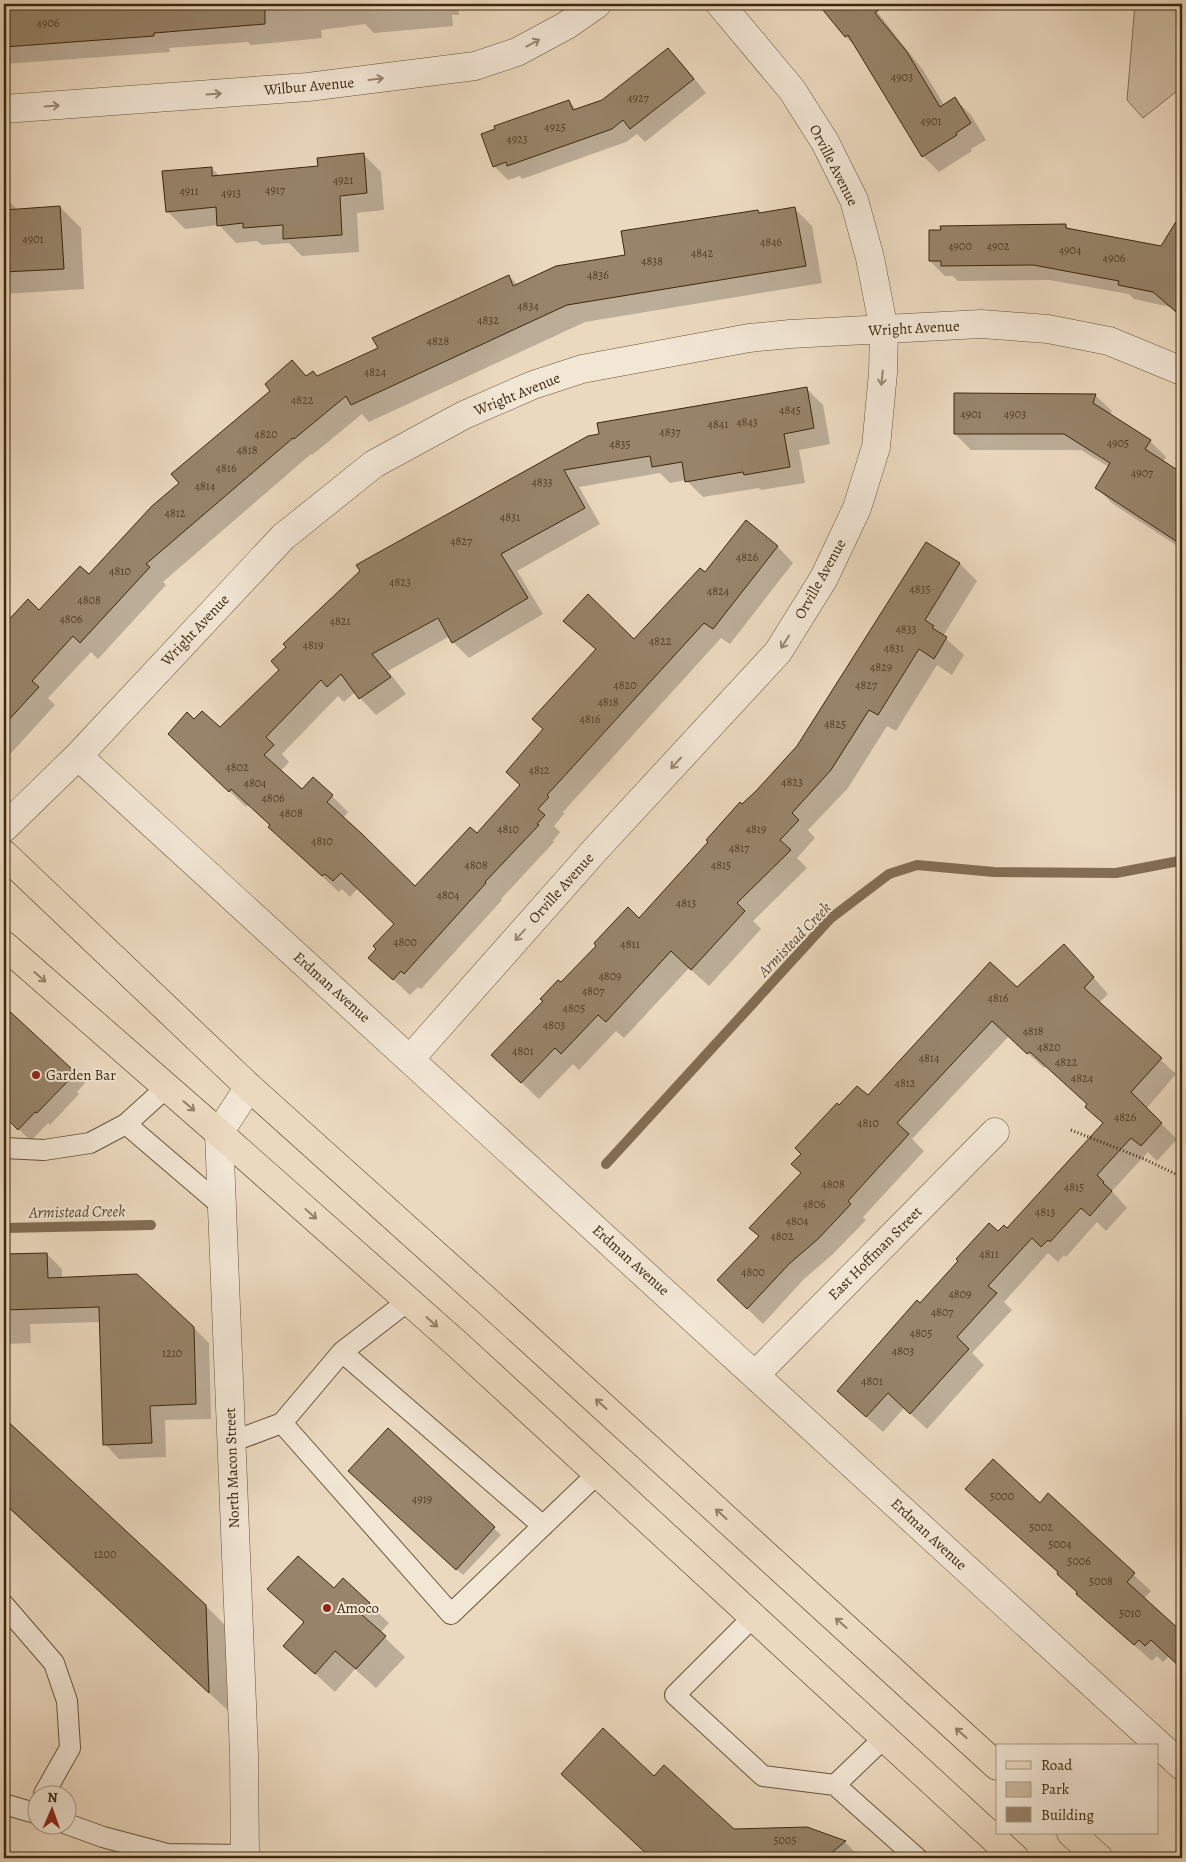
<svg xmlns="http://www.w3.org/2000/svg" width="1186" height="1862" font-family="Alegreya,serif">
<rect width="100%" height="100%" fill="#ebd9bf"/>
<filter id="stains"><feTurbulence type="fractalNoise" baseFrequency=".004" numOctaves="4"/><feColorMatrix values="0 0 0 0 .2 0 0 0 0 .09 0 0 0 0 .02 0 0 0 .5 -.17"/></filter>
<radialGradient id="worn" r=".72"><stop offset=".6" stop-color="#630" stop-opacity="0"/><stop offset="1" stop-color="#630" stop-opacity=".3"/></radialGradient>
<path fill="#cdbba1" stroke="#847258" d="M 1135,4 L 1182,4 L 1182,87 L 1143,118 L 1127,100 Z"/>
<path fill="#0003" d="M 56,4 L 458,4 L 459,15 L 452,15 L 453,26 L 374,33 L 365,24 L 321,30 L 322,38 L 251,45 L 248,42 L 169,48 L 170,52 L 4,64 L 4,8 Z
M 819,4 L 871,4 L 923,70 L 944,105 L 955,99 L 971,115 L 986,140 L 971,149 L 972,151 L 939,172 L 923,156 L 858,49 L 845,36 Z
M 668,50 L 682,63 L 706,93 L 645,142 L 637,134 L 626,142 L 522,179 L 520,176 L 508,180 L 494,166 L 496,130 L 569,101 L 577,110 L 603,101 Z
M 364,155 L 381,172 L 384,210 L 357,213 L 359,252 L 302,256 L 289,243 L 262,245 L 257,241 L 236,243 L 219,225 L 185,229 L 167,211 L 211,168 L 220,176 L 319,167 Z
M 4,197 L 18,210 L 60,207 L 81,228 L 84,289 L 4,294 Z
M 795,209 L 812,226 L 822,283 L 585,322 L 369,422 L 362,414 L 312,455 L 311,454 L 163,582 L 166,585 L 98,659 L 91,652 L 48,698 L 55,705 L 4,761 L 4,668 L 10,662 L 4,656 L 4,627 L 28,601 L 39,611 L 90,575 L 307,377 L 317,377 L 380,349 L 509,276 L 518,285 L 627,256 L 758,211 L 761,214 Z
M 1065,225 L 1070,230 L 1161,247 L 1172,230 L 1182,237 L 1182,317 L 1170,307 L 1134,299 L 1129,294 L 1049,280 L 958,281 L 953,276 L 945,276 L 930,261 Z
M 807,389 L 823,405 L 830,444 L 799,450 L 805,483 L 761,490 L 759,488 L 703,497 L 686,480 L 670,483 L 660,473 L 579,487 L 600,524 L 517,571 L 543,614 L 469,658 L 453,642 L 450,636 L 388,671 L 406,694 L 376,715 L 355,692 L 344,702 L 338,696 L 282,754 L 289,762 L 280,772 L 302,791 L 332,796 L 348,812 L 343,818 L 415,888 L 477,835 L 521,786 L 544,729 L 596,650 L 564,621 L 634,641 L 705,574 L 777,546 L 793,563 L 730,644 L 721,638 L 563,812 L 564,814 L 554,826 L 560,832 L 553,841 L 554,842 L 501,899 L 502,900 L 421,989 L 418,987 L 410,995 L 370,958 L 395,924 L 358,888 L 350,897 L 342,889 L 339,892 L 286,843 L 269,827 L 271,825 L 248,805 L 246,807 L 186,750 L 194,721 L 220,729 L 589,437 Z
M 1095,395 L 1112,411 L 1110,415 L 1150,441 L 1166,457 L 1163,462 L 1182,474 L 1182,549 L 1113,504 L 1097,488 L 1109,467 L 1081,450 L 971,450 L 955,434 Z
M 926,543 L 960,564 L 977,581 L 943,636 L 964,655 L 952,675 L 937,665 L 896,731 L 887,726 L 848,788 L 808,830 L 815,838 L 797,858 L 807,868 L 753,921 L 761,929 L 709,986 L 689,968 L 624,1038 L 616,1031 L 579,1070 L 573,1064 L 539,1099 L 510,1072 L 561,984 L 639,920 L 798,747 Z
M 1080,962 L 1108,994 L 1099,1003 L 1176,1074 L 1146,1109 L 1177,1139 L 1157,1161 L 1148,1152 L 1112,1191 L 1127,1208 L 1106,1231 L 1097,1222 L 1066,1257 L 1064,1255 L 1058,1262 L 1048,1253 L 1004,1302 L 1012,1310 L 972,1353 L 984,1365 L 927,1429 L 904,1408 L 883,1432 L 854,1406 L 920,1305 L 998,1233 L 1007,1229 L 1104,1124 L 1087,1107 L 1088,1105 L 1046,1066 L 1044,1068 L 1009,1036 L 912,1139 L 924,1151 L 863,1217 L 866,1220 L 833,1254 L 804,1279 L 763,1324 L 734,1296 L 760,1236 L 802,1173 L 802,1154 L 839,1107 L 868,1096 L 1017,989 Z
M 4,1008 L 85,1083 L 77,1092 L 79,1094 L 50,1125 L 48,1123 L 31,1141 L 4,1115 Z
M 47,1254 L 62,1269 L 62,1278 L 194,1328 L 209,1343 L 211,1419 L 165,1420 L 166,1457 L 119,1459 L 105,1444 L 101,1322 L 30,1324 L 31,1343 L 4,1344 L 4,1256 Z
M 6,1422 L 206,1606 L 233,1633 L 235,1717 L 4,1504 L 4,1424 Z
M 388,1430 L 501,1535 L 463,1575 L 357,1477 Z
M 966,1489 L 1040,1504 L 1048,1495 L 1151,1591 L 1144,1599 L 1176,1628 L 1182,1621 L 1182,1669 L 1169,1656 L 1163,1662 L 1157,1656 L 1152,1661 L 1095,1611 L 1059,1573 Z
M 343,1580 L 389,1623 L 380,1633 L 405,1657 L 376,1688 L 355,1669 L 335,1692 L 285,1646 L 305,1623 L 269,1589 L 334,1590 Z
M 579,1790 L 734,1830 L 807,1828 L 846,1843 L 861,1858 L 652,1858 Z"/>
<g fill="none" stroke-linecap="round" stroke-linejoin="round">
<path stroke="#826e54" stroke-width="10" d="M 606,1164 L 831,918 L 889,874 L 917,865 L 994,872 L 1116,873 L 1179,861 L 1182,857
M 4,1228 L 151,1225"/>
</g>
<path fill="#97846a" stroke="#3c280e" d="M 37,4 L 265,4 L 265,24 L 154,33 L 154,36 L 4,47 L 4,7 Z
M 818,4 L 886,4 L 875,13 L 907,52 L 940,107 L 955,97 L 971,123 L 956,133 L 957,135 L 922,157 L 848,35 L 845,37 Z
M 668,48 L 694,79 L 630,129 L 623,120 L 612,129 L 507,166 L 506,162 L 493,167 L 481,134 L 495,129 L 494,126 L 569,100 L 573,110 L 602,100 Z
M 364,153 L 367,193 L 340,196 L 342,235 L 283,239 L 283,225 L 243,228 L 243,223 L 217,226 L 216,207 L 166,212 L 162,171 L 212,167 L 212,176 L 318,166 L 317,158 Z
M 60,206 L 64,269 L 4,272 L 4,210 Z
M 795,207 L 806,266 L 567,305 L 351,405 L 346,396 L 294,439 L 293,438 L 146,564 L 150,567 L 80,643 L 73,636 L 32,681 L 39,687 L 4,725 L 4,625 L 28,599 L 39,610 L 80,566 L 89,574 L 152,506 L 179,483 L 171,474 L 270,391 L 265,384 L 292,360 L 306,376 L 313,371 L 317,376 L 378,348 L 372,338 L 509,275 L 513,286 L 556,266 L 625,255 L 621,231 L 758,210 L 759,213 Z
M 1182,212 L 1182,317 L 1153,292 L 1118,285 L 1119,281 L 1033,265 L 941,266 L 941,261 L 929,261 L 929,230 L 941,230 L 940,226 L 1066,224 L 1066,228 L 1161,246 Z
M 807,387 L 814,428 L 784,434 L 790,467 L 744,475 L 743,472 L 685,482 L 682,462 L 652,467 L 650,456 L 564,470 L 585,508 L 501,554 L 528,598 L 452,643 L 438,618 L 372,654 L 391,677 L 359,699 L 341,674 L 327,687 L 321,680 L 266,737 L 274,745 L 264,755 L 302,789 L 313,777 L 333,795 L 327,802 L 362,834 L 415,886 L 470,827 L 477,833 L 520,785 L 506,772 L 543,729 L 532,719 L 596,649 L 563,621 L 588,594 L 634,639 L 700,568 L 705,572 L 746,520 L 778,546 L 713,629 L 704,623 L 547,795 L 549,797 L 538,809 L 545,815 L 537,824 L 539,825 L 485,882 L 486,883 L 404,974 L 401,971 L 393,980 L 368,958 L 376,949 L 373,946 L 394,924 L 341,873 L 333,881 L 325,874 L 322,876 L 268,827 L 270,825 L 231,789 L 229,792 L 168,734 L 187,712 L 194,719 L 202,711 L 220,727 L 279,670 L 271,661 L 286,647 L 283,644 L 360,571 L 356,565 L 588,436 L 599,434 L 597,423 Z
M 954,393 L 1096,394 L 1093,403 L 1151,440 L 1145,449 L 1182,473 L 1182,545 L 1095,488 L 1110,463 L 1064,434 L 954,434 Z
M 926,542 L 960,563 L 925,620 L 934,626 L 932,628 L 947,637 L 934,659 L 919,649 L 878,715 L 869,710 L 831,770 L 792,813 L 799,820 L 780,840 L 791,850 L 737,903 L 745,911 L 691,970 L 671,951 L 606,1022 L 598,1015 L 561,1054 L 555,1048 L 521,1083 L 491,1055 L 543,1001 L 540,999 L 558,980 L 561,982 L 596,946 L 594,943 L 628,907 L 639,918 L 708,842 L 706,840 L 740,802 L 742,804 L 756,791 L 797,746 Z
M 1064,944 L 1094,977 L 1084,988 L 1162,1058 L 1131,1092 L 1162,1123 L 1141,1146 L 1131,1138 L 1097,1175 L 1104,1182 L 1103,1183 L 1112,1191 L 1090,1216 L 1081,1208 L 1050,1242 L 1048,1240 L 1041,1247 L 1032,1238 L 988,1286 L 997,1293 L 957,1337 L 969,1349 L 910,1414 L 888,1393 L 866,1417 L 837,1391 L 917,1300 L 920,1303 L 958,1261 L 956,1259 L 989,1223 L 998,1231 L 1004,1225 L 1007,1228 L 1103,1123 L 1085,1107 L 1087,1104 L 1030,1052 L 1027,1054 L 992,1021 L 897,1123 L 909,1134 L 848,1201 L 851,1204 L 818,1239 L 789,1264 L 747,1309 L 717,1280 L 759,1236 L 749,1228 L 801,1173 L 791,1164 L 801,1154 L 795,1148 L 837,1103 L 839,1105 L 857,1086 L 868,1095 L 990,962 L 1017,987 Z
M 4,1006 L 73,1070 L 65,1078 L 68,1081 L 37,1113 L 35,1112 L 18,1130 L 4,1116 Z
M 47,1253 L 48,1278 L 137,1274 L 194,1327 L 196,1404 L 150,1406 L 152,1443 L 103,1445 L 99,1307 L 4,1310 L 4,1254 Z
M 4,1418 L 206,1605 L 209,1693 L 4,1503 Z
M 388,1428 L 495,1527 L 456,1570 L 348,1471 Z
M 993,1459 L 1040,1503 L 1048,1493 L 1135,1573 L 1127,1582 L 1182,1632 L 1182,1669 L 1151,1640 L 1145,1646 L 1139,1640 L 1134,1645 L 1076,1594 L 1077,1592 L 1057,1574 L 1058,1572 L 965,1489 Z
M 298,1556 L 334,1588 L 343,1578 L 370,1603 L 361,1614 L 386,1636 L 356,1669 L 335,1651 L 315,1674 L 283,1646 L 304,1622 L 267,1589 Z
M 603,1728 L 654,1776 L 664,1765 L 734,1829 L 807,1827 L 846,1841 L 825,1858 L 651,1858 L 561,1774 Z"/>
<g fill="none" stroke-linecap="round" stroke-linejoin="round">
<defs>
<path id="service" d="M 167,1087 L 126,1124 L 223,1207
M 4,1148 L 44,1150 L 90,1143 L 126,1124
M 408,1301 L 342,1352 L 543,1526
M 282,1423 L 342,1352
M 231,1442 L 282,1423 L 451,1614 L 597,1474
M 4,1605 L 54,1663 L 67,1701 L 70,1748 L 44,1794
M 753,1617 L 675,1695 L 763,1776 L 835,1785 L 884,1738
M 835,1785 L 917,1858
M 4,1804 L 38,1814
M 67,1824 L 103,1837 L 167,1854 L 245,1855"/>
<path id="minor" d="M 4,109 L 308,87 L 475,66 L 517,52 L 567,25 L 597,4
M 78,756 L 1182,1766
M 4,828 L 78,756 L 283,537 L 374,464 L 464,415 L 533,385 L 582,369 L 749,338 L 790,334 L 981,324 L 1048,329 L 1109,341 L 1182,371
M 410,1059 L 595,850 L 778,652 L 824,578 L 857,508 L 876,447 L 883,373 L 884,330 L 870,258 L 854,200 L 825,142 L 792,90 L 720,4
M 756,1374 L 995,1132"/>
<path id="tertiary" d="M 245,1858 L 244,1754 L 219,1133 L 249,1087"/>
<path id="primary" d="M 4,854 L 249,1087 L 495,1308 L 997,1766
M 4,945 L 219,1133 L 457,1344 L 1015,1858
M 1071,1833 L 1099,1858"/>
</defs>
<use href="#service" stroke="#68543a" stroke-width="22"/>
<use href="#minor" stroke="#68543a" stroke-width="29"/>
<use href="#tertiary" stroke="#68543a" stroke-width="29"/>
<use href="#primary" stroke="#3c280e" stroke-width="29"/>
<path stroke="#3c280e" stroke-width="3" stroke-dasharray="1 2.5" stroke-linecap="butt" d="M 1071,1130 L 1144,1159 L 1182,1177"/>
<use href="#service" stroke="#f2e6d5" stroke-width="20"/>
<use href="#minor" stroke="#f2e6d5" stroke-width="28"/>
<use href="#tertiary" stroke="#f2e6d5" stroke-width="28"/>
<use href="#primary" stroke="#ebd9bf" stroke-width="28"/>
</g>
<defs><path id="oneway-shaft" d="M-6 0H5M1.5-3L5.5 0L1.5 3" fill="none" stroke-width="1.6" stroke-linecap="round" stroke-linejoin="round" transform="scale(1.25)"/></defs>
<g stroke="#978772">
<use href="#oneway-shaft" transform="translate(533 43) rotate(-28)"/>
<use href="#oneway-shaft" transform="translate(376 79) rotate(-7)"/>
<use href="#oneway-shaft" transform="translate(214 94) rotate(-4)"/>
<use href="#oneway-shaft" transform="translate(52 106) rotate(-4)"/>
<use href="#oneway-shaft" transform="translate(882 378) rotate(96)"/>
<use href="#oneway-shaft" transform="translate(785 642) rotate(122)"/>
<use href="#oneway-shaft" transform="translate(676 763) rotate(133)"/>
<use href="#oneway-shaft" transform="translate(520 935) rotate(132)"/>
</g>
<g stroke="#948066">
<use href="#oneway-shaft" transform="translate(40 977) rotate(41)"/>
<use href="#oneway-shaft" transform="translate(189 1106) rotate(41)"/>
<use href="#oneway-shaft" transform="translate(311 1214) rotate(42)"/>
<use href="#oneway-shaft" transform="translate(432 1322) rotate(42)"/>
<use href="#oneway-shaft" transform="translate(601 1404) rotate(-138)"/>
<use href="#oneway-shaft" transform="translate(721 1514) rotate(-138)"/>
<use href="#oneway-shaft" transform="translate(841 1623) rotate(-138)"/>
<use href="#oneway-shaft" transform="translate(961 1733) rotate(-138)"/>
</g>
<g fill="#8f2418" stroke="#f2e6d5" stroke-width="2">
<circle cx="36" cy="1075" r="5"/>
<circle cx="327" cy="1608" r="5"/>
</g>
<g text-anchor="middle" stroke-width="4" stroke-linejoin="round" paint-order="stroke">
<g font-size="12" fill="#533f25">
<text x="48" y="27">4906</text>
<text x="902" y="81">4903</text>
<text x="638" y="102">4927</text>
<text x="931" y="125">4901</text>
<text x="555" y="131">4925</text>
<text x="517" y="143">4923</text>
<text x="343" y="184">4921</text>
<text x="275" y="194">4917</text>
<text x="189" y="195">4911</text>
<text x="231" y="197">4913</text>
<text x="33" y="243">4901</text>
<text x="771" y="246">4846</text>
<text x="960" y="250">4900</text>
<text x="998" y="250">4902</text>
<text x="1070" y="254">4904</text>
<text x="702" y="257">4842</text>
<text x="1114" y="262">4906</text>
<text x="652" y="265">4838</text>
<text x="598" y="279">4836</text>
<text x="528" y="310">4834</text>
<text x="488" y="324">4832</text>
<text x="438" y="345">4828</text>
<text x="375" y="376">4824</text>
<text x="302" y="404">4822</text>
<text x="790" y="414">4845</text>
<text x="971" y="418">4901</text>
<text x="1015" y="418">4903</text>
<text x="747" y="426">4843</text>
<text x="718" y="428">4841</text>
<text x="670" y="436">4837</text>
<text x="266" y="438">4820</text>
<text x="1118" y="447">4905</text>
<text x="620" y="448">4835</text>
<text x="247" y="454">4818</text>
<text x="226" y="472">4816</text>
<text x="1142" y="477">4907</text>
<text x="542" y="486">4833</text>
<text x="205" y="490">4814</text>
<text x="175" y="517">4812</text>
<text x="510" y="521">4831</text>
<text x="461" y="545">4827</text>
<text x="747" y="561">4826</text>
<text x="120" y="575">4810</text>
<text x="400" y="586">4823</text>
<text x="920" y="593">4835</text>
<text x="718" y="595">4824</text>
<text x="89" y="604">4808</text>
<text x="71" y="623">4806</text>
<text x="340" y="625">4821</text>
<text x="906" y="633">4833</text>
<text x="660" y="645">4822</text>
<text x="313" y="649">4819</text>
<text x="894" y="652">4831</text>
<text x="881" y="671">4829</text>
<text x="625" y="689">4820</text>
<text x="866" y="689">4827</text>
<text x="608" y="706">4818</text>
<text x="590" y="723">4816</text>
<text x="835" y="728">4825</text>
<text x="237" y="771">4802</text>
<text x="539" y="774">4812</text>
<text x="792" y="786">4823</text>
<text x="255" y="787">4804</text>
<text x="273" y="802">4806</text>
<text x="291" y="817">4808</text>
<text x="508" y="833">4810</text>
<text x="756" y="833">4819</text>
<text x="322" y="845">4810</text>
<text x="739" y="852">4817</text>
<text x="476" y="869">4808</text>
<text x="721" y="869">4815</text>
<text x="448" y="899">4804</text>
<text x="686" y="907">4813</text>
<text x="405" y="946">4800</text>
<text x="630" y="948">4811</text>
<text x="610" y="980">4809</text>
<text x="593" y="995">4807</text>
<text x="998" y="1002">4816</text>
<text x="574" y="1012">4805</text>
<text x="554" y="1029">4803</text>
<text x="1033" y="1035">4818</text>
<text x="1049" y="1051">4820</text>
<text x="523" y="1055">4801</text>
<text x="929" y="1062">4814</text>
<text x="1066" y="1066">4822</text>
<text x="1082" y="1082">4824</text>
<text x="905" y="1087">4812</text>
<text x="1125" y="1121">4826</text>
<text x="868" y="1127">4810</text>
<text x="833" y="1188">4808</text>
<text x="1074" y="1191">4815</text>
<text x="814" y="1208">4806</text>
<text x="1045" y="1216">4813</text>
<text x="797" y="1225">4804</text>
<text x="782" y="1240">4802</text>
<text x="989" y="1258">4811</text>
<text x="753" y="1276">4800</text>
<text x="960" y="1298">4809</text>
<text x="942" y="1316">4807</text>
<text x="921" y="1337">4805</text>
<text x="903" y="1355">4803</text>
<text x="172" y="1357">1210</text>
<text x="872" y="1385">4801</text>
<text x="1002" y="1500">5000</text>
<text x="422" y="1503">4919</text>
<text x="1041" y="1531">5002</text>
<text x="1060" y="1548">5004</text>
<text x="105" y="1558">1200</text>
<text x="1079" y="1565">5006</text>
<text x="1101" y="1585">5008</text>
<text x="1130" y="1617">5010</text>
<text x="785" y="1844">5005</text>
</g>
<g font-size="15" fill="#3c280e" stroke="#f2e6d5">
<text transform="translate(309 86) rotate(-5)" y="5">Wilbur Avenue</text>
<text transform="translate(834 165) rotate(63)" y="5">Orville Avenue</text>
<text transform="translate(914 328) rotate(-3)" y="5">Wright Avenue</text>
<text transform="translate(517 394) rotate(-22)" y="5">Wright Avenue</text>
<text transform="translate(820 579) rotate(-61)" y="5">Orville Avenue</text>
<text transform="translate(195 630) rotate(-47)" y="5">Wright Avenue</text>
<text transform="translate(561 888) rotate(-48)" y="5">Orville Avenue</text>
<text transform="translate(332 987) rotate(42)" y="5">Erdman Avenue</text>
<text transform="translate(875 1253) rotate(-45)" y="5">East Hoffman Street</text>
<text transform="translate(631 1260) rotate(42)" y="5">Erdman Avenue</text>
<text transform="translate(232 1468) rotate(-92)" y="5">North Macon Street</text>
<text transform="translate(929 1534) rotate(43)" y="5">Erdman Avenue</text>
</g>
<g font-size="15" fill="#3c280e" stroke="#f2e6d5" text-anchor="start">
<text x="46" y="1080">Garden Bar</text>
<text x="337" y="1613">Amoco</text>
</g>
<g font-size="16" font-style="italic" fill="#5f4b31" stroke="#f2e6d5">
<text transform="translate(794 939) rotate(-46)" y="6">Armistead Creek</text>
<text transform="translate(77 1211) rotate(-1)" y="6">Armistead Creek</text>
</g>
</g>
<rect width="1186" height="1862" fill="none" stroke="#ebd9bf" stroke-width="20"/>
<rect x="5" y="5" width="1176" height="1852" fill="none" stroke="#3c280e" stroke-width="2.5"/>
<rect x="10" y="10" width="1166" height="1842" fill="none" stroke="#3c280e"/>
<rect x="996" y="1744" width="162" height="90" fill="#f2e6d5" stroke="#a99a85"/>
<rect x="1006" y="1761" width="25" height="8" fill="#ebd9bf" stroke="#a99a85"/>
<text x="1041" y="1770" font-size="15" fill="#3c280e">Road</text>
<rect x="1006" y="1782" width="25" height="15" fill="#cdbba1" stroke="#a99a85"/>
<text x="1041" y="1794" font-size="15" fill="#3c280e">Park</text>
<rect x="1006" y="1807" width="25" height="15" fill="#97846a" stroke="#a99a85"/>
<text x="1041" y="1820" font-size="15" fill="#3c280e">Building</text>
<g transform="translate(52 1810) rotate(2)"><circle r="24" fill="#f2e6d5" stroke="#a99a85"/>
<path d="M0-4L9 19L0 12L-9 19Z" fill="#8f2418"/>
<text y="-8" font-size="14" font-weight="bold" text-anchor="middle" fill="#3c280e">N</text>
</g>
<rect width="100%" height="100%" filter="url(#stains)"/>
<rect width="100%" height="100%" fill="url(#worn)"/>
</svg>
